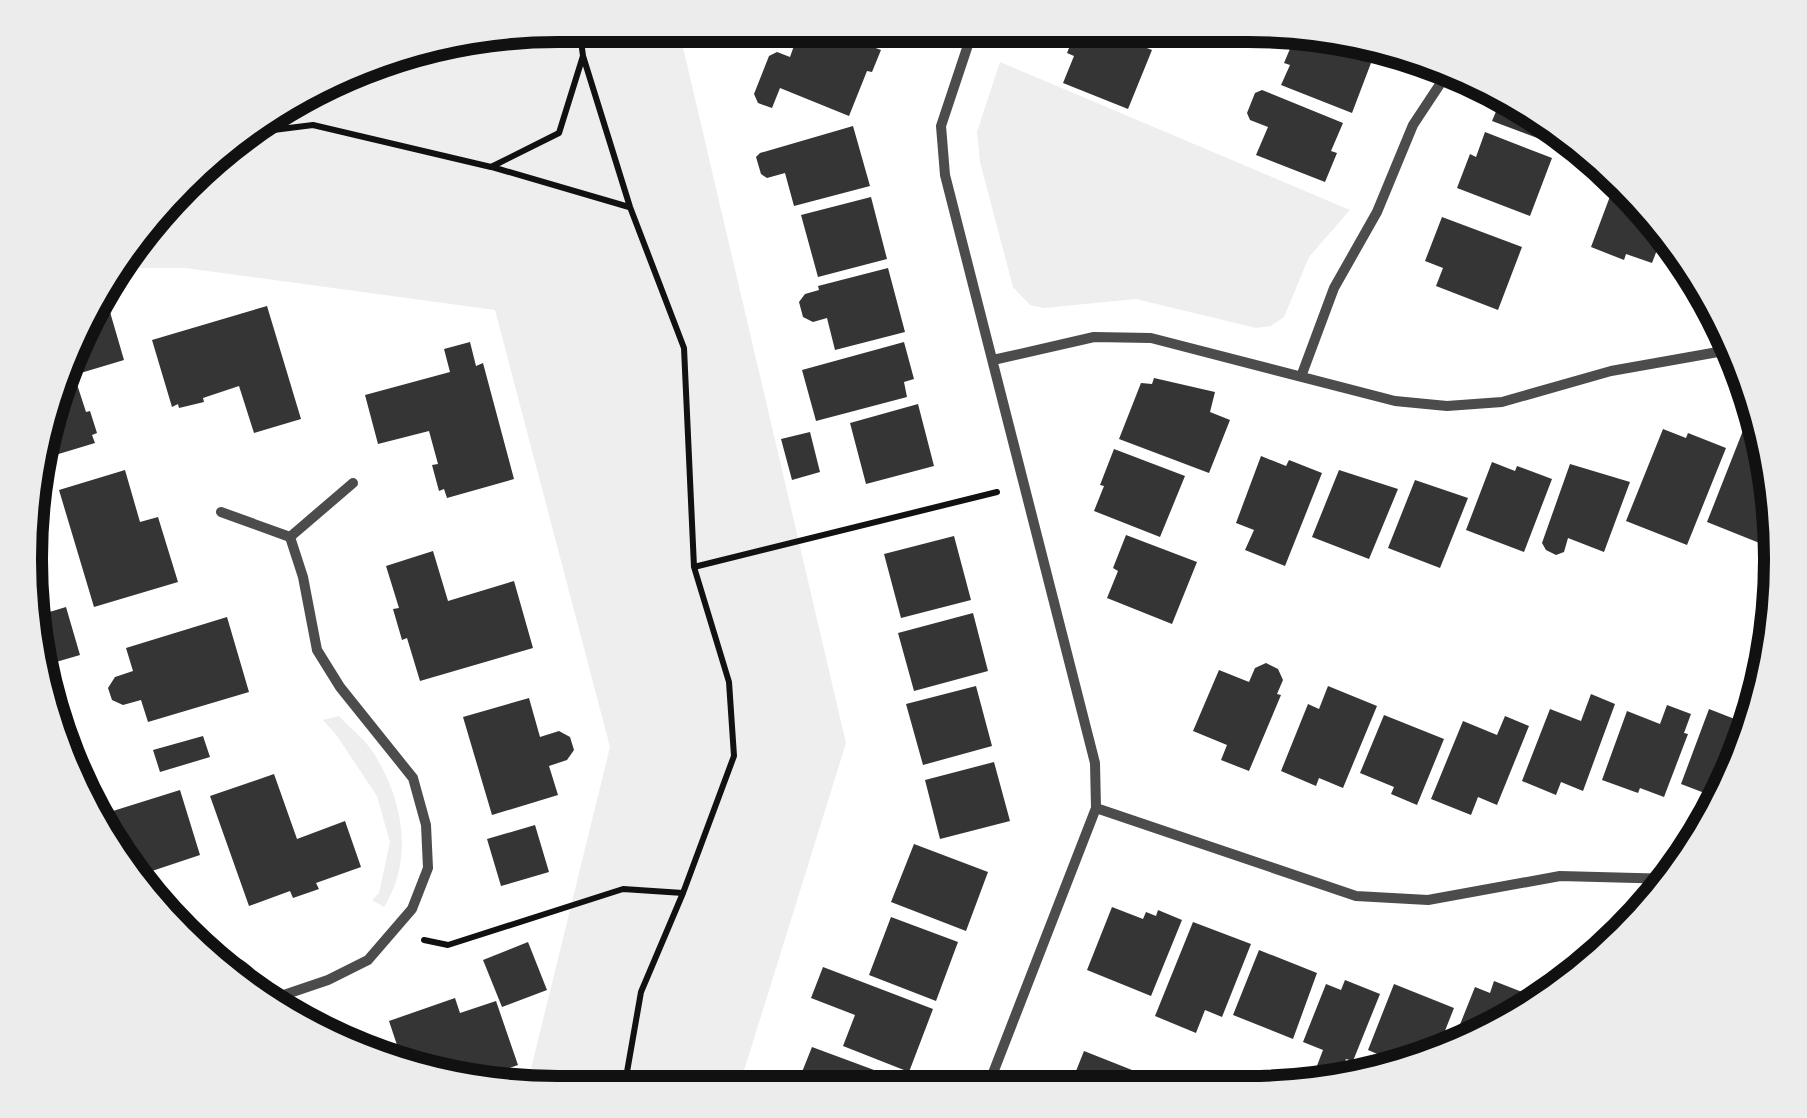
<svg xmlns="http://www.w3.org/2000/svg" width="1807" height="1118" font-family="'Golos Text',sans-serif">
<rect width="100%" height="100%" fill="#fff"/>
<path fill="#eee" d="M 559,25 L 678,26 L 846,743 L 738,1090 L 526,1089 L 610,747 L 495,310 L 185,268 L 117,268 L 135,234 L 262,115 L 352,71 L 393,75 L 429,63 L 428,47 Z
M 1000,62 L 1350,210 L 1309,257 L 1284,317 L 1271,326 L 1256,328 L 1136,299 L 1044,308 L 1030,305 L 1013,287 L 980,162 L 977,132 Z
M 339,716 C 351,729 368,742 376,757 C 404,803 413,861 384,907 L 372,900 L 379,893 L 390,842 L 377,796 L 337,736 L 323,720 Z"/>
<path fill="#353535" d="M 801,26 L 820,27 L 881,50 L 872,72 L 867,71 L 849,116 L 780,88 L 772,108 L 758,103 L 754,94 L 769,56 L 777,52 L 790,57 Z
M 856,27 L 891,27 L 887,39 Z
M 1077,28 L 1096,28 L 1152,50 L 1128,109 L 1063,83 L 1074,56 L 1067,53 Z
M 1337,35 L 1383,47 L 1380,54 L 1336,37 Z
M 1301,36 L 1371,63 L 1352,113 L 1281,85 L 1290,65 L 1284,63 L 1295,37 L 1300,39 Z
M 421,48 L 425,58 L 394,70 L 388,53 Z
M 1262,90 L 1343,123 L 1331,151 L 1337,153 L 1325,182 L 1256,155 L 1268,127 L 1250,120 L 1247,113 L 1255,93 Z
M 1503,95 L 1569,133 L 1564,148 L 1492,121 Z
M 853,126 L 870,186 L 794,206 L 785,173 L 767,178 L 761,174 L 756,157 L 760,153 Z
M 1485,132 L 1552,158 L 1530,216 L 1457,188 L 1470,154 L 1476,157 Z
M 1615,183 L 1662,237 L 1652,263 L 1626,254 L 1624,260 L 1591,247 Z
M 871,197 L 887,259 L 818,277 L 801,215 Z
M 1442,217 L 1522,247 L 1498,310 L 1436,286 L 1443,268 L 1425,261 Z
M 1672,249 L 1692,271 L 1667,262 Z
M 888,268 L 905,332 L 835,350 L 827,318 L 813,322 L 803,317 L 799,302 L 805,294 L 819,290 L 818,286 Z
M 267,306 L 301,419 L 254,433 L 239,386 L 203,398 L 204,402 L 179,408 L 178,404 L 172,407 L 152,340 Z
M 110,312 L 124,360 L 74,375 L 86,412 L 90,411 L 97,433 L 92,435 L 95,443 L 42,459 L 54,387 L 91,318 Z
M 470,342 L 476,366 L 483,363 L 514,479 L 447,498 L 444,489 L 439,491 L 432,465 L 438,464 L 429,431 L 378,444 L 365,395 L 450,372 L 444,349 Z
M 904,342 L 914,379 L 904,382 L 907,397 L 816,421 L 802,370 Z
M 1154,378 L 1215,392 L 1210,412 L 1230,420 L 1209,473 L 1119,439 L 1141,383 L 1152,384 Z
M 918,404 L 934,466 L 866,484 L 850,423 Z
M 1744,428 L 1758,434 L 1777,490 L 1775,527 L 1767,546 L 1707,522 Z
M 1663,429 L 1686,438 L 1688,433 L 1726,448 L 1687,545 L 1626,521 Z
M 810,432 L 820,472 L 792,480 L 781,439 Z
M 1114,449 L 1185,476 L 1160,537 L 1094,511 L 1104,486 L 1100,485 Z
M 1261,456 L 1286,466 L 1289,460 L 1322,473 L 1285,566 L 1245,550 L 1254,530 L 1236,523 Z
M 1492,462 L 1515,471 L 1517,466 L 1552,479 L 1524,552 L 1466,530 Z
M 1570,464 L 1630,482 L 1604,552 L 1568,538 L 1564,552 L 1556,555 L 1546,550 L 1542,543 Z
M 125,470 L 140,522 L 158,517 L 178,582 L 94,607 L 59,490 Z
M 1339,470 L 1398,489 L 1369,559 L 1312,537 Z
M 1415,480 L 1468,498 L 1440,568 L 1388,548 Z
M 1126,535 L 1197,562 L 1172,624 L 1107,598 L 1118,571 L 1113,568 Z
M 954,536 L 971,600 L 901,618 L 884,554 Z
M 433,551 L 448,601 L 514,581 L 533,648 L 420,681 L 407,638 L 402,640 L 393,609 L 399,608 L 386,566 Z
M 66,607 L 80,655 L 39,667 L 33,617 Z
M 973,613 L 988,671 L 914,691 L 898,633 Z
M 227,617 L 249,692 L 148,722 L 141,700 L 123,705 L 112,700 L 108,688 L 115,677 L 133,671 L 126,648 Z
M 1266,663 L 1278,669 L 1283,680 L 1277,694 L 1281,695 L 1249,771 L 1221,760 L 1227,745 L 1193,731 L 1219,670 L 1249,682 L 1255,668 Z
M 976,686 L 992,746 L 923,765 L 906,704 Z
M 1328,686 L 1377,706 L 1343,788 L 1319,778 L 1316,786 L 1281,771 L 1308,704 L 1319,709 Z
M 1591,694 L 1615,704 L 1583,791 L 1561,782 L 1556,795 L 1522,781 L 1550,709 L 1581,721 Z
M 529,698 L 540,737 L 559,731 L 570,737 L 574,750 L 567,760 L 549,766 L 558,795 L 492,815 L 463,717 Z
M 1667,705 L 1691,714 L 1684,733 L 1688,734 L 1664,797 L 1640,788 L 1638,793 L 1602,780 L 1627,711 L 1660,724 Z
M 1709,709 L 1750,725 L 1715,797 L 1681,784 Z
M 1384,715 L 1444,739 L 1417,805 L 1391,794 L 1394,787 L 1360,773 Z
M 1505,716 L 1529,726 L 1497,805 L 1478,797 L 1471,815 L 1431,799 L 1463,721 L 1497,735 Z
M 203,736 L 210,757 L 160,772 L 153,750 Z
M 994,762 L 1010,821 L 940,839 L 925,780 Z
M 274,774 L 297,839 L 345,821 L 361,867 L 316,883 L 319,889 L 293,898 L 290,891 L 249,906 L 210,796 Z
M 180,790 L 200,855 L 143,874 L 149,892 L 115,856 L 97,816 Z
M 535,825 L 549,872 L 501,886 L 487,839 Z
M 914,844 L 988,872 L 966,931 L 891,902 Z
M 1112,907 L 1143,919 L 1146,912 L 1156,916 L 1158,910 L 1182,920 L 1151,996 L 1087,970 Z
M 891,917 L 958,942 L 936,1001 L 869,975 Z
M 1193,922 L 1251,944 L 1222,1017 L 1205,1010 L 1196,1033 L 1155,1016 Z
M 528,942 L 547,990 L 502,1007 L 483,960 Z
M 1259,950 L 1317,973 L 1293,1039 L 1233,1015 Z
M 823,967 L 933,1009 L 909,1072 L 843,1046 L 855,1015 L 811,998 Z
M 1552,971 L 1576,980 L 1535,1006 L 1548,974 Z
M 1345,980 L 1380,994 L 1353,1061 L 1346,1059 L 1339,1077 L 1334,1078 L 1315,1071 L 1323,1050 L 1303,1042 L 1326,984 L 1341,990 Z
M 1494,981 L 1527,994 L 1517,1017 L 1485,1038 L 1451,1047 L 1475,987 L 1490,993 Z
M 1394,984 L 1454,1008 L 1437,1051 L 1396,1062 L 1368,1050 Z
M 455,998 L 460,1013 L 496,1001 L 518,1065 L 468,1083 L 404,1066 L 389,1021 Z
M 812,1047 L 901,1080 L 897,1090 L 818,1090 L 822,1079 L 802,1072 Z
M 1084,1051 L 1185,1091 L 1068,1091 Z"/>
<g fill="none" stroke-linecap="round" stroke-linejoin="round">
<path stroke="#111" stroke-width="6" d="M 583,56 L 630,207 L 684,348 L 694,567 L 729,682 L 734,756 L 683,893 L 641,992 L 624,1089
M 241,134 L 313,125 L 491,167 L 559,133 L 583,56 L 579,25
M 492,167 L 629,207
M 694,567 L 997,492
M 424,940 L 448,945 L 623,889 L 683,893"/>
<path stroke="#4c4c4c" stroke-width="10" d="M 974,27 L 941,126 L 945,175 L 1095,763 L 1096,808 L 986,1091
M 993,360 L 1094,337 L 1151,338 L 1395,401 L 1447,406 L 1502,402 L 1611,371 L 1718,352 L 1731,353
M 1302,374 L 1334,288 L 1377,212 L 1413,125 L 1452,66
M 221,512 L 290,537 L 353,483
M 1096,808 L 1356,896 L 1428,900 L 1560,876 L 1674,879
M 209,956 C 240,957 257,973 266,1001
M 266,1001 L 328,980 L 368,960 L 412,909 L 428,868 L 426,825 L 413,778 L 340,687 L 317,650 L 303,577 L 290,537"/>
</g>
<path d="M0 0H1807V1118H0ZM558 42H1248A516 516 0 0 1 1764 558V560A516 516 0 0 1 1248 1076H558A516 516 0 0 1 42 560V558A516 516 0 0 1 558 42Z" fill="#ececec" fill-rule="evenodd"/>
<path fill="none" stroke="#111" stroke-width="12" d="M558 42H1248A516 516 0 0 1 1764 558V560A516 516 0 0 1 1248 1076H558A516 516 0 0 1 42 560V558A516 516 0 0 1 558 42Z"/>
</svg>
